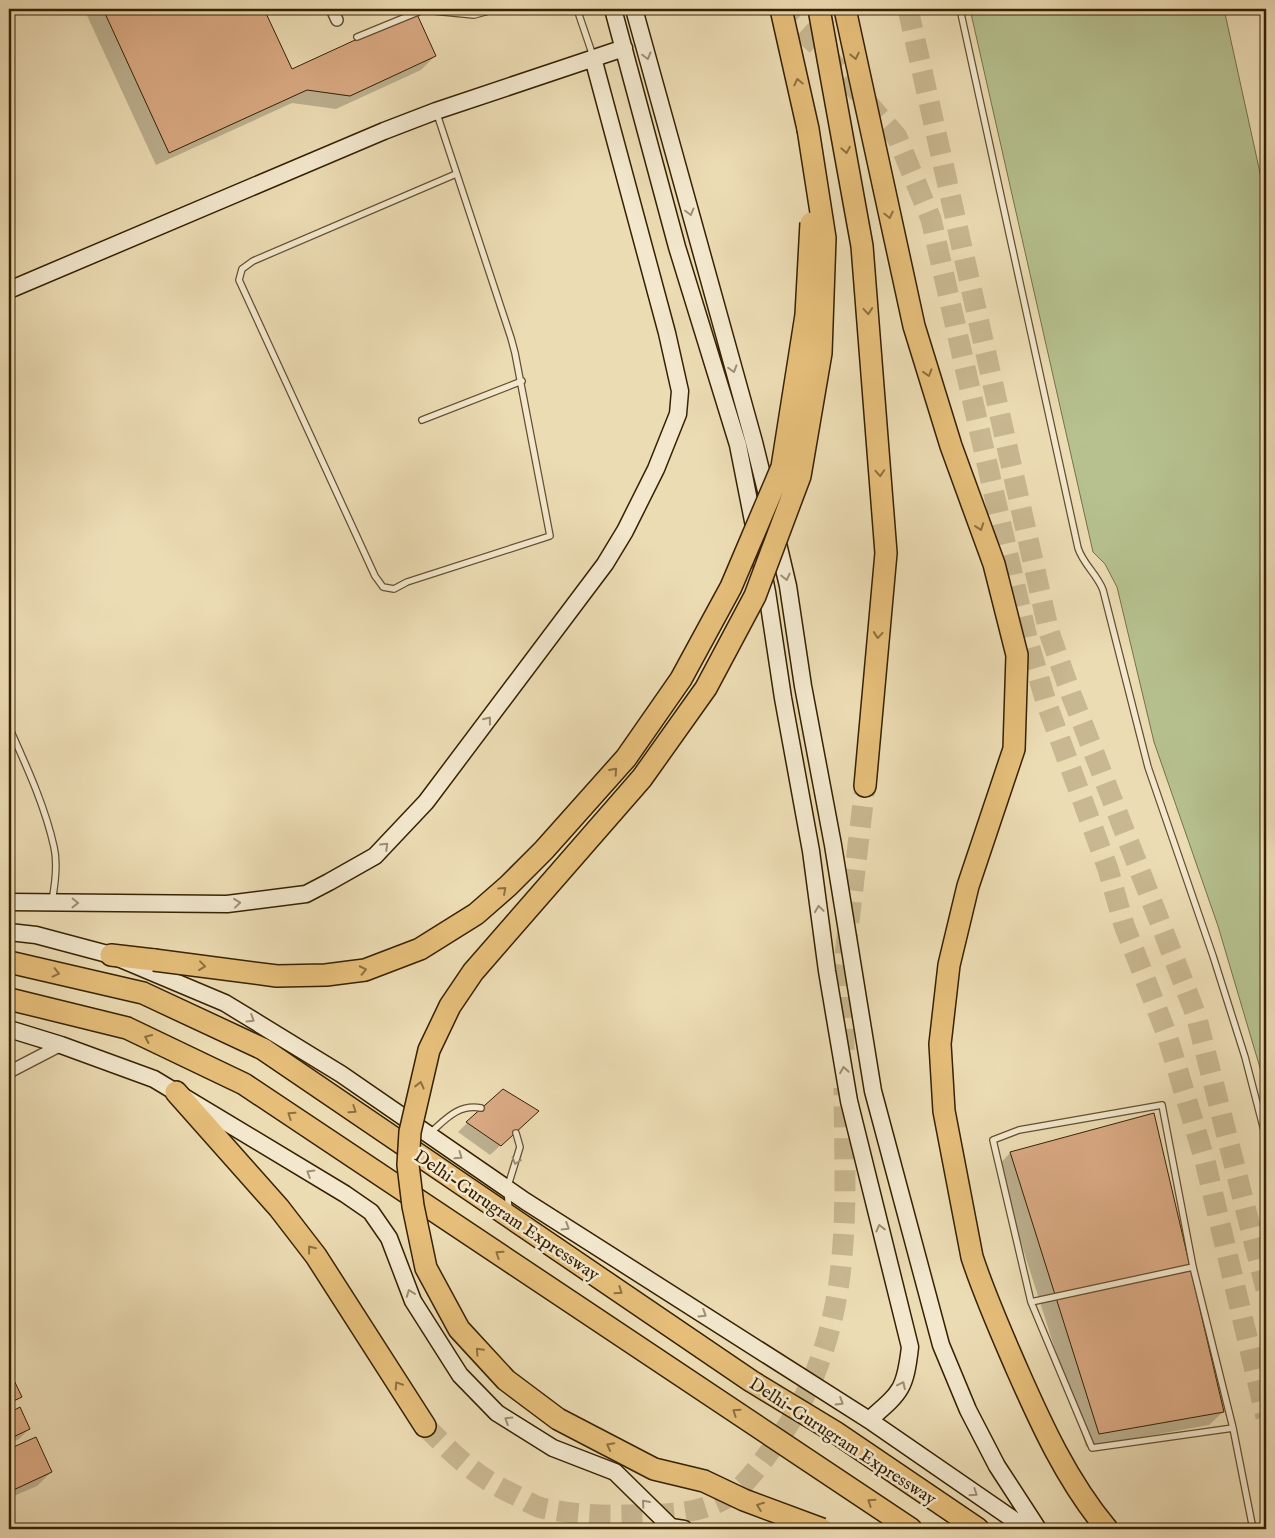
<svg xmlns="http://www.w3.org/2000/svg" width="1275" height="1538" font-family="'IM FELL English',serif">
<rect width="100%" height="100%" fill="#ecdcb4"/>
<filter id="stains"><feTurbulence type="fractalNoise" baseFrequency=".004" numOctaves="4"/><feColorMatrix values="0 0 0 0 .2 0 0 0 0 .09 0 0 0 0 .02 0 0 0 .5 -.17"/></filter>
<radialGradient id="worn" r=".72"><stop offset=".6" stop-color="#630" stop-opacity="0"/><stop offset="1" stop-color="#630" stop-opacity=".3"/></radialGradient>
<path fill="#b6c18f" stroke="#767148" d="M 970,9 L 1224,9 L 1266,200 L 1266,1088 L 1218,926 L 1154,742 L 1117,587 L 1105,564 L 1093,552 Z"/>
<path fill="#0003" d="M 84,9 L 262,9 L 291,71 L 435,56 L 421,70 L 336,109 L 292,103 L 156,165 Z
M 1153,1115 L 1223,1412 L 1209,1425 L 1086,1447 L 997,1167 L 1010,1153 Z
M 527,1121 L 490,1155 L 458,1132 L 467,1123 Z
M 9,1374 L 21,1396 L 9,1407 Z
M 20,1409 L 29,1429 L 19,1439 L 9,1444 L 9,1414 Z
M 35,1438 L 51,1472 L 37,1486 L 9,1498 L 9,1450 Z"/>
<path fill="#daaa84" stroke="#362101" d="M 103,9 L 264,9 L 292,69 L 416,12 L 436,56 L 350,96 L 307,90 L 169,153 Z
M 503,1089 L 539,1111 L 501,1146 L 466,1122 Z
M 1154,1113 L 1224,1412 L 1099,1434 L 1010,1152 Z
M 10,1372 L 22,1397 L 9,1403 L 9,1373 Z
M 20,1407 L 30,1429 L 9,1439 L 9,1413 Z
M 36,1437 L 52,1472 L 9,1492 L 9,1449 Z"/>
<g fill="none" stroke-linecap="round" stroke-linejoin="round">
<path stroke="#c8b790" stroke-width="21" stroke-dasharray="21 11" stroke-linecap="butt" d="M 778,9 L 819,47 L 897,137 L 931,219 L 1027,638 L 1046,702 L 1108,869 L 1124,925 L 1167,1035 L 1205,1161 L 1266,1417
M 908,9 L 1049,632 L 1071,694 L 1196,1015 L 1266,1289
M 844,1050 L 843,972 L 865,786
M 425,1426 C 457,1458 476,1477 517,1496 C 525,1500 534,1506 542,1508 C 569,1514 600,1516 627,1515 C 660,1514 693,1516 723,1500 C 742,1490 758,1467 771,1450 C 856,1337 845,1221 844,1088"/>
<defs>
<path id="lane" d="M 577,9 L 593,56
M 960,9 L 1078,548 C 1083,564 1097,574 1103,590 L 1148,767 L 1213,956 L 1245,1057 L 1266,1138
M 357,37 L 423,10 L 474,15 L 496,9
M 437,114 L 511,338 L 515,353 L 550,536 L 407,582 L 394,589 L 383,587 L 375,576 L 239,280 L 242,269 L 253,261 L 456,174
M 422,420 L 522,381
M 9,727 C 26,765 45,806 54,847 C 58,864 55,885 52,901
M 430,1133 C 446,1119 458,1104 481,1108
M 509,1210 L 507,1189 L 520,1147 L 516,1133
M 1031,1302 L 1193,1267
M 1233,1428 L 1092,1448 L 1031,1302 L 993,1140 L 1019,1130 L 1162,1105 L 1193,1267 L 1233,1428 L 1253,1529"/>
<path id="street" d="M 332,9 L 337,20
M 9,1072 L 61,1045"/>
<path id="secondary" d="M 613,9 L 677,247 L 738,445 L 767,592 L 783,698 L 811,851 L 827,971 L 849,1101 L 910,1347 C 905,1390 901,1392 869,1420
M 634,9 L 754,442 L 769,503
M 9,290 L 384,131 L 436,111 L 624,48
M 776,535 L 788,586 L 803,686 L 833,845 L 873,1091 L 941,1345 L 968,1410 L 997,1466 L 1038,1529
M 9,902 L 227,904 L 306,894 L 329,882 L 375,856 L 426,802 L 605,564 L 625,531 L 656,469 L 678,414 L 680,391 L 667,333 L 593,58
M 9,932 L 36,935 L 111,955 L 225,1003 L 341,1074 L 525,1201 L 869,1420 L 1027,1529
M 9,1029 L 61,1045 L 154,1079 L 345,1194 L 371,1212 L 389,1238 L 413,1301 L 460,1375 L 497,1413 L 553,1448 L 615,1472 L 671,1527 L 684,1529"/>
<path id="highway" d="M 781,9 L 808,129
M 819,9 L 862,246 L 886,553 L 865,786
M 845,9 L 914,326 L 951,446 L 994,564 L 1017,655 L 1014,749 L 968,886 L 949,965 L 940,1044 L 944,1111 L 972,1257 C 984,1294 1000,1330 1016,1367 C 1041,1424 1067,1481 1107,1529
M 111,955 L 154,960
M 9,962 L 143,993 L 263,1049 L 751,1381 L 835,1432 L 978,1529
M 9,999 L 127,1028 L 244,1084 L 911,1529
M 176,1092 L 279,1208 L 316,1256 L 425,1426"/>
</defs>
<use href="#lane" stroke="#64502e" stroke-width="8"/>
<use href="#street" stroke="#64502e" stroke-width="14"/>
<use href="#secondary" stroke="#362101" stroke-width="19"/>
<use href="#highway" stroke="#362101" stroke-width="24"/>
<use href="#lane" stroke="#f3e8ce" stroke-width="5.5"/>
<use href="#street" stroke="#f3e8ce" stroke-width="11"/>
<use href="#secondary" stroke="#f3e8ce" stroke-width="16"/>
<use href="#highway" stroke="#e6be7a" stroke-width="21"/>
<defs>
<path id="highway-bridge" d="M 808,129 L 825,238 L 821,353 L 800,476 L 755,596 L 706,688 L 642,778 L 473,972 L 450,1006 L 429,1050 L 410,1132 L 408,1165 L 413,1206 L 426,1268 L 459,1329 L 506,1380 L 558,1419 L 654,1469 L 704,1481 L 744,1500 L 822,1529
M 154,960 L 277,976 L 326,975 L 365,970 L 420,949 L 476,914 L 508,886 L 544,850 L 626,758 L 681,679 L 731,587 L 782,467 L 806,315 L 811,223"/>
</defs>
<use href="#highway-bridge" stroke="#362101" stroke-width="24" stroke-linecap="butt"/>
<use href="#highway-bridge" stroke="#e6be7a" stroke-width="21"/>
</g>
<defs><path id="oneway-chevron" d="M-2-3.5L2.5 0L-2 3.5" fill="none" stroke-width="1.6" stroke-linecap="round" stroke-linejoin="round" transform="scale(1.25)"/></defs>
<g stroke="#9e8e72">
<use href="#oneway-chevron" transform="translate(647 56) rotate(75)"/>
<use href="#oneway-chevron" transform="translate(690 212) rotate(75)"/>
<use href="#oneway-chevron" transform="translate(733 369) rotate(74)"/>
<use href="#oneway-chevron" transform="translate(786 577) rotate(77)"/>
<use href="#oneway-chevron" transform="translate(488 720) rotate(-52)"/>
<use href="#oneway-chevron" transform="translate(385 846) rotate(-44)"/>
<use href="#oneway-chevron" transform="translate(75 903) rotate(1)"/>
<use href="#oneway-chevron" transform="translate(237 903) rotate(-6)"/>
<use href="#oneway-chevron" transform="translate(819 909) rotate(-98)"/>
<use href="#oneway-chevron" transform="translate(251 1019) rotate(32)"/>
<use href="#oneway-chevron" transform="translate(844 1070) rotate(-99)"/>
<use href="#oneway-chevron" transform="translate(459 1156) rotate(35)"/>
<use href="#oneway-chevron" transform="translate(516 1161) rotate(108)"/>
<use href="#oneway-chevron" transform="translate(310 1173) rotate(-149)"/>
<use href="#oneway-chevron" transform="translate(566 1227) rotate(32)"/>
<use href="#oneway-chevron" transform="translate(880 1228) rotate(-104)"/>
<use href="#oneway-chevron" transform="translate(410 1293) rotate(-110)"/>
<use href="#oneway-chevron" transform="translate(703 1314) rotate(32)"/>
<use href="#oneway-chevron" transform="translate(902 1385) rotate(-64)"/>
<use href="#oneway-chevron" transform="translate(840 1402) rotate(32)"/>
<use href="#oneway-chevron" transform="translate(508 1420) rotate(-148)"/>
<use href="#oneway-chevron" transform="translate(974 1493) rotate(34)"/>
<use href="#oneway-chevron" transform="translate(645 1503) rotate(-131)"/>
</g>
<g stroke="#8e703e">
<use href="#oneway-chevron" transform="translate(855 56) rotate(78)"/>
<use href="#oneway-chevron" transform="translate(798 82) rotate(-103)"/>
<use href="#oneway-chevron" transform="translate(846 150) rotate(80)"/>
<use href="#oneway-chevron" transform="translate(889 215) rotate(77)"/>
<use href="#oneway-chevron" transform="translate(868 311) rotate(85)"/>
<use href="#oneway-chevron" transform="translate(928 373) rotate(73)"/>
<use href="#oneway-chevron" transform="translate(880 473) rotate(86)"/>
<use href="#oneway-chevron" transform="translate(980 527) rotate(70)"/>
<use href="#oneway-chevron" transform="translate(878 635) rotate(95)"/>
<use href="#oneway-chevron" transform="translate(614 771) rotate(-48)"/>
<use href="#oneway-chevron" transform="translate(503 890) rotate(-42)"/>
<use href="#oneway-chevron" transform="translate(202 966) rotate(7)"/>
<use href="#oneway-chevron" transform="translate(363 970) rotate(-12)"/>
<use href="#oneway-chevron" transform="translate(56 973) rotate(13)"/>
<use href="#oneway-chevron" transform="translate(148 1038) rotate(-155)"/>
<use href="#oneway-chevron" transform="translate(420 1085) rotate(-76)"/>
<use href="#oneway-chevron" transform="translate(353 1110) rotate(34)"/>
<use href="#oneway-chevron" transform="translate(291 1115) rotate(-146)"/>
<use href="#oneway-chevron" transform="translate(311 1249) rotate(-128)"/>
<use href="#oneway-chevron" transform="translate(499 1254) rotate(-146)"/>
<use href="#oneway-chevron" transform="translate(619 1291) rotate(34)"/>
<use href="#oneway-chevron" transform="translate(479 1351) rotate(-133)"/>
<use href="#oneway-chevron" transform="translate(398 1385) rotate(-123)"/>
<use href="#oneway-chevron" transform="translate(736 1412) rotate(-146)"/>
<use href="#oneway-chevron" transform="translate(610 1446) rotate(-152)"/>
<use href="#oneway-chevron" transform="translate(871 1502) rotate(-146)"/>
<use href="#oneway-chevron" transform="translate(760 1506) rotate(-159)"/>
</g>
<g text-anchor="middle" stroke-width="5" stroke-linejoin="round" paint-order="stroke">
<g font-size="18" fill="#362101" stroke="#f3e8ce">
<text transform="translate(507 1215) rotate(34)" y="6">Delhi-Gurugram Expressway</text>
<text transform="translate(843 1441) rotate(33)" y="6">Delhi-Gurugram Expressway</text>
</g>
</g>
<rect width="1275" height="1538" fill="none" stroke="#ecdcb4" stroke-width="30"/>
<rect x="10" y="10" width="1255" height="1518" fill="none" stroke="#362101" stroke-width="2.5"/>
<rect x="15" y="15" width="1245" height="1508" fill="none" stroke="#362101"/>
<rect width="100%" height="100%" filter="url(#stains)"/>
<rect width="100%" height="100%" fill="url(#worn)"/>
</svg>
